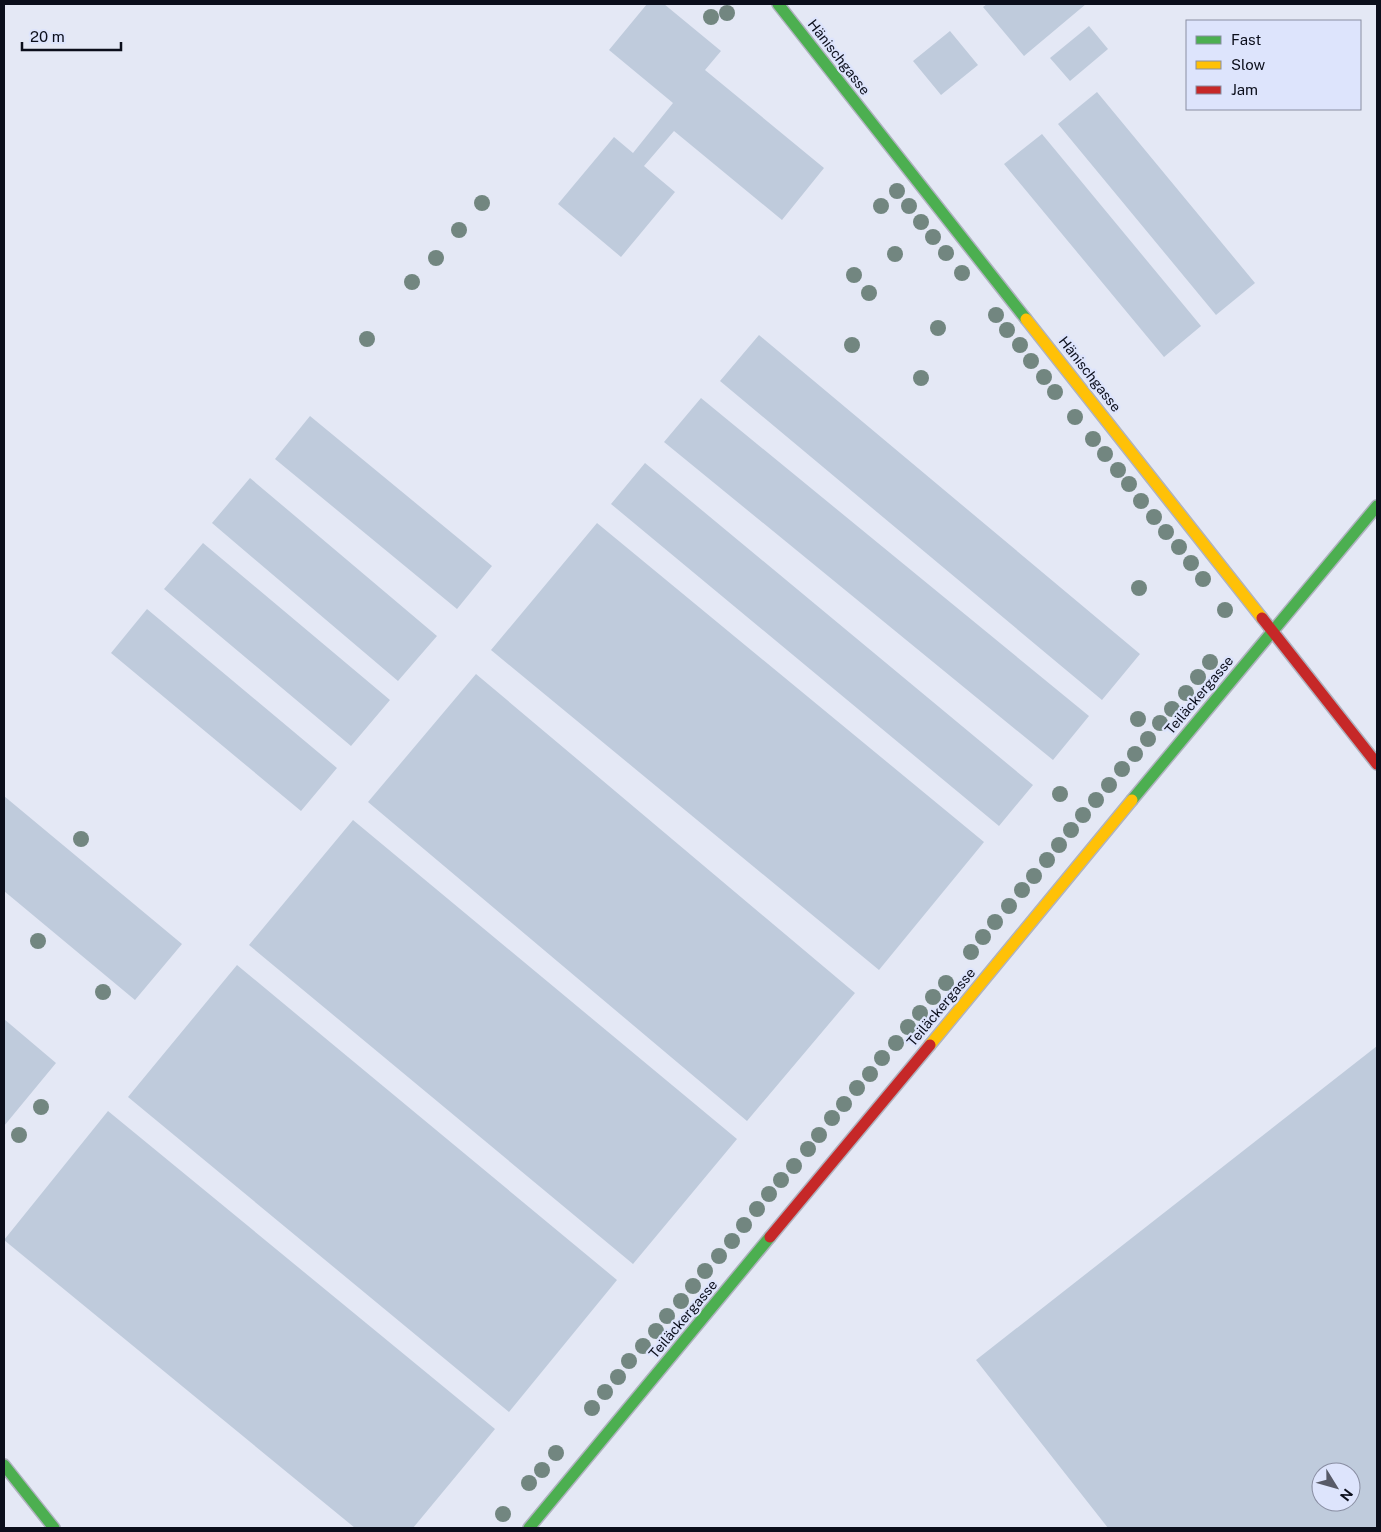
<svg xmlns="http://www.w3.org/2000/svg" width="1381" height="1532" font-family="'Public Sans',sans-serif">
<rect width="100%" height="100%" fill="#e4e8f5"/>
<path fill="#bfcbdc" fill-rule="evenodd" d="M 647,4 L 664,4 L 721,51 L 705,70 L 824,168 L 782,220 L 674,131 L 644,166 L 675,192 L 621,257 L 558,204 L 614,137 L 633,153 L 673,103 L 609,50 Z
M 987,4 L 1086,4 L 1024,56 L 983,7 Z
M 1089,26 L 1108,49 L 1070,81 L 1050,58 Z
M 950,31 L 978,65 L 941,95 L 913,61 Z
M 1097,92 L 1255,283 L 1216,315 L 1058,124 Z
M 1042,134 L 1201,326 L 1164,357 L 1004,164 Z
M 759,335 L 1140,654 L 1102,700 L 720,381 Z
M 701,398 L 1089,716 L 1053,760 L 664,442 Z
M 310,416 L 492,566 L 457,609 L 275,459 Z
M 645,463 L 1033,785 L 999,826 L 611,504 Z
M 250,478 L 437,636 L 398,681 L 212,523 Z
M 597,523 L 984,842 L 879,970 L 491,650 Z
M 203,543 L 390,700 L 351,746 L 164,589 Z
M 147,609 L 337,768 L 301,811 L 111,653 Z
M 476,674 L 855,993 L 747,1121 L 368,802 Z
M 4,796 L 182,944 L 135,1000 L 4,891 Z
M 353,820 L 737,1139 L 633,1264 L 249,945 Z
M 237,965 L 617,1280 L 509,1412 L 128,1097 Z
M 4,1019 L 56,1063 L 4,1126 Z
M 1377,1046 L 1377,1528 L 1108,1528 L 976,1360 ZM 1321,1472 L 1351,1472 L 1351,1502 L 1321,1502 Z
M 108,1111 L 495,1429 L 413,1528 L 355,1528 L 4,1240 Z"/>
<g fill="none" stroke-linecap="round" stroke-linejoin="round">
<defs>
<path id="fast" d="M 778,4 L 1026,319
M 1132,800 L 1377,506
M 4,1465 L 54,1528
M 529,1528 L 770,1237"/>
<path id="slow" d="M 1026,319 L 1262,618
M 930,1045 L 1132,800"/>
<path id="jam" d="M 1262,618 L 1377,764
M 770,1237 L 930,1045"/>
</defs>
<use href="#fast" stroke="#afb2bf" stroke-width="14"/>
<use href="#slow" stroke="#afb2bf" stroke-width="14"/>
<use href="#jam" stroke="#afb2bf" stroke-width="14"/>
<use href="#fast" stroke="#4caf50" stroke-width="11"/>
<use href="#slow" stroke="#ffc107" stroke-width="11"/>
<use href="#jam" stroke="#c62828" stroke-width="11"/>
</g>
<g fill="#728680">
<circle cx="727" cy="13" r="8"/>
<circle cx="711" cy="17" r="8"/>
<circle cx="897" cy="191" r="8"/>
<circle cx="482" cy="203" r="8"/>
<circle cx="881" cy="206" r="8"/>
<circle cx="909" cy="206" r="8"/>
<circle cx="921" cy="222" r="8"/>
<circle cx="459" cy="230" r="8"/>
<circle cx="933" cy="237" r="8"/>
<circle cx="946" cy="253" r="8"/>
<circle cx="895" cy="254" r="8"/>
<circle cx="436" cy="258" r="8"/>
<circle cx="962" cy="273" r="8"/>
<circle cx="854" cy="275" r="8"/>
<circle cx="412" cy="282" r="8"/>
<circle cx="869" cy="293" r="8"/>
<circle cx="996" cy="315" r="8"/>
<circle cx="938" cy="328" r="8"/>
<circle cx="1007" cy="330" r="8"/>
<circle cx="367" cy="339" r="8"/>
<circle cx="852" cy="345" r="8"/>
<circle cx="1020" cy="345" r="8"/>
<circle cx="1031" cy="361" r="8"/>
<circle cx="1044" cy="377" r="8"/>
<circle cx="921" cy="378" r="8"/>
<circle cx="1055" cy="392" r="8"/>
<circle cx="1075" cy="417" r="8"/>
<circle cx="1093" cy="439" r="8"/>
<circle cx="1105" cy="454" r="8"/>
<circle cx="1118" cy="470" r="8"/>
<circle cx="1129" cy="484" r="8"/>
<circle cx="1141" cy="501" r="8"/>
<circle cx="1154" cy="517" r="8"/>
<circle cx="1166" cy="532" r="8"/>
<circle cx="1179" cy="547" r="8"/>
<circle cx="1191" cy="563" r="8"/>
<circle cx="1203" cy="579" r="8"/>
<circle cx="1139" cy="588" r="8"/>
<circle cx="1225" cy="610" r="8"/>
<circle cx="1210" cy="662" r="8"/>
<circle cx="1198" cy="677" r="8"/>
<circle cx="1186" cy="693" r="8"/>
<circle cx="1172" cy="709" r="8"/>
<circle cx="1138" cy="719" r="8"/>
<circle cx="1160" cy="723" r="8"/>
<circle cx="1148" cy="739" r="8"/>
<circle cx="1135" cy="754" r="8"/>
<circle cx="1122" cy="769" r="8"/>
<circle cx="1109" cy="785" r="8"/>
<circle cx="1060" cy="794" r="8"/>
<circle cx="1096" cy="800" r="8"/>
<circle cx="1083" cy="815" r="8"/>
<circle cx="1071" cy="830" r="8"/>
<circle cx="81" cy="839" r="8"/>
<circle cx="1059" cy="845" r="8"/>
<circle cx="1047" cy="860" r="8"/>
<circle cx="1034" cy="876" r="8"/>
<circle cx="1022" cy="890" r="8"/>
<circle cx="1009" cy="906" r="8"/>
<circle cx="995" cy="922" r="8"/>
<circle cx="983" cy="937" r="8"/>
<circle cx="38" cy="941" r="8"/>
<circle cx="971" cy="952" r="8"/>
<circle cx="946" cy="983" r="8"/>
<circle cx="103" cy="992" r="8"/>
<circle cx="933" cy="997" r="8"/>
<circle cx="920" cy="1013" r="8"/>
<circle cx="908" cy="1027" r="8"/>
<circle cx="896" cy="1043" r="8"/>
<circle cx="882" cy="1058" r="8"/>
<circle cx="870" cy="1074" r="8"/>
<circle cx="857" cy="1088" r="8"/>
<circle cx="844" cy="1104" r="8"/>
<circle cx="41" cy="1107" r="8"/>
<circle cx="832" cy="1118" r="8"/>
<circle cx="19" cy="1135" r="8"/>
<circle cx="819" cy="1135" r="8"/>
<circle cx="808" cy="1149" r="8"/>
<circle cx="794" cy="1166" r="8"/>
<circle cx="781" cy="1180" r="8"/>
<circle cx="769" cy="1194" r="8"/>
<circle cx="757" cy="1209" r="8"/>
<circle cx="744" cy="1225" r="8"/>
<circle cx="732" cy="1241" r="8"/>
<circle cx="719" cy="1256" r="8"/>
<circle cx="705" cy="1271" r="8"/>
<circle cx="693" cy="1286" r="8"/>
<circle cx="681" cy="1301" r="8"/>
<circle cx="667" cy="1316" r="8"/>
<circle cx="656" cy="1331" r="8"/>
<circle cx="643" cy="1346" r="8"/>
<circle cx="629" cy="1361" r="8"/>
<circle cx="618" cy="1377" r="8"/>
<circle cx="605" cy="1392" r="8"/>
<circle cx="592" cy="1408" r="8"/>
<circle cx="556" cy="1453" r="8"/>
<circle cx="542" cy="1470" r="8"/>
<circle cx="529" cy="1483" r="8"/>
<circle cx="503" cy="1514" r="8"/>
</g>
<g text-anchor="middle" stroke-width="4.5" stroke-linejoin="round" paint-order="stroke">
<g font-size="14" fill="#0b0e1b" stroke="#dde4fc">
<text transform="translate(839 57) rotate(52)" y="5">Hänischgasse</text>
<text transform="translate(1090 374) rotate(52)" y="5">Hänischgasse</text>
<text transform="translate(1199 695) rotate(-50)" y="5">Teiläckergasse</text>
<text transform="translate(941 1007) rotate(-50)" y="5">Teiläckergasse</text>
<text transform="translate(683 1319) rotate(-50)" y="5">Teiläckergasse</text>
</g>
</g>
<rect width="1381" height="1532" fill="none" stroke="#0b0e1b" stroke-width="10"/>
<rect x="1186" y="20" width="175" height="90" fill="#dde4fc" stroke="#898ea2"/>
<rect x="1196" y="36" width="25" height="8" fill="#4caf50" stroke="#898ea2"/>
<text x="1231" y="45" font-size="15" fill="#0b0e1b">Fast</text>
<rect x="1196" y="61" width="25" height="8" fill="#ffc107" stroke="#898ea2"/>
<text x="1231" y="70" font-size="15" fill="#0b0e1b">Slow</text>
<rect x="1196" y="86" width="25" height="8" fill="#c62828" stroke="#898ea2"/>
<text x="1231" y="95" font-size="15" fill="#0b0e1b">Jam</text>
<g transform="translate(1336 1487) rotate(127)"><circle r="24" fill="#dde4fc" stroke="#898ea2"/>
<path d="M0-4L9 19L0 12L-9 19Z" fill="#575a67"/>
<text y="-8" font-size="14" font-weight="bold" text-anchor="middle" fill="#0b0e1b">N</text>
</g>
<path d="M22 42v8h99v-8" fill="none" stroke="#0b0e1b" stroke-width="2.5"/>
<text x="30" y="42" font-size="15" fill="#0b0e1b" stroke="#dde4fc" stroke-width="4" paint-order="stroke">20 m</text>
</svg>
